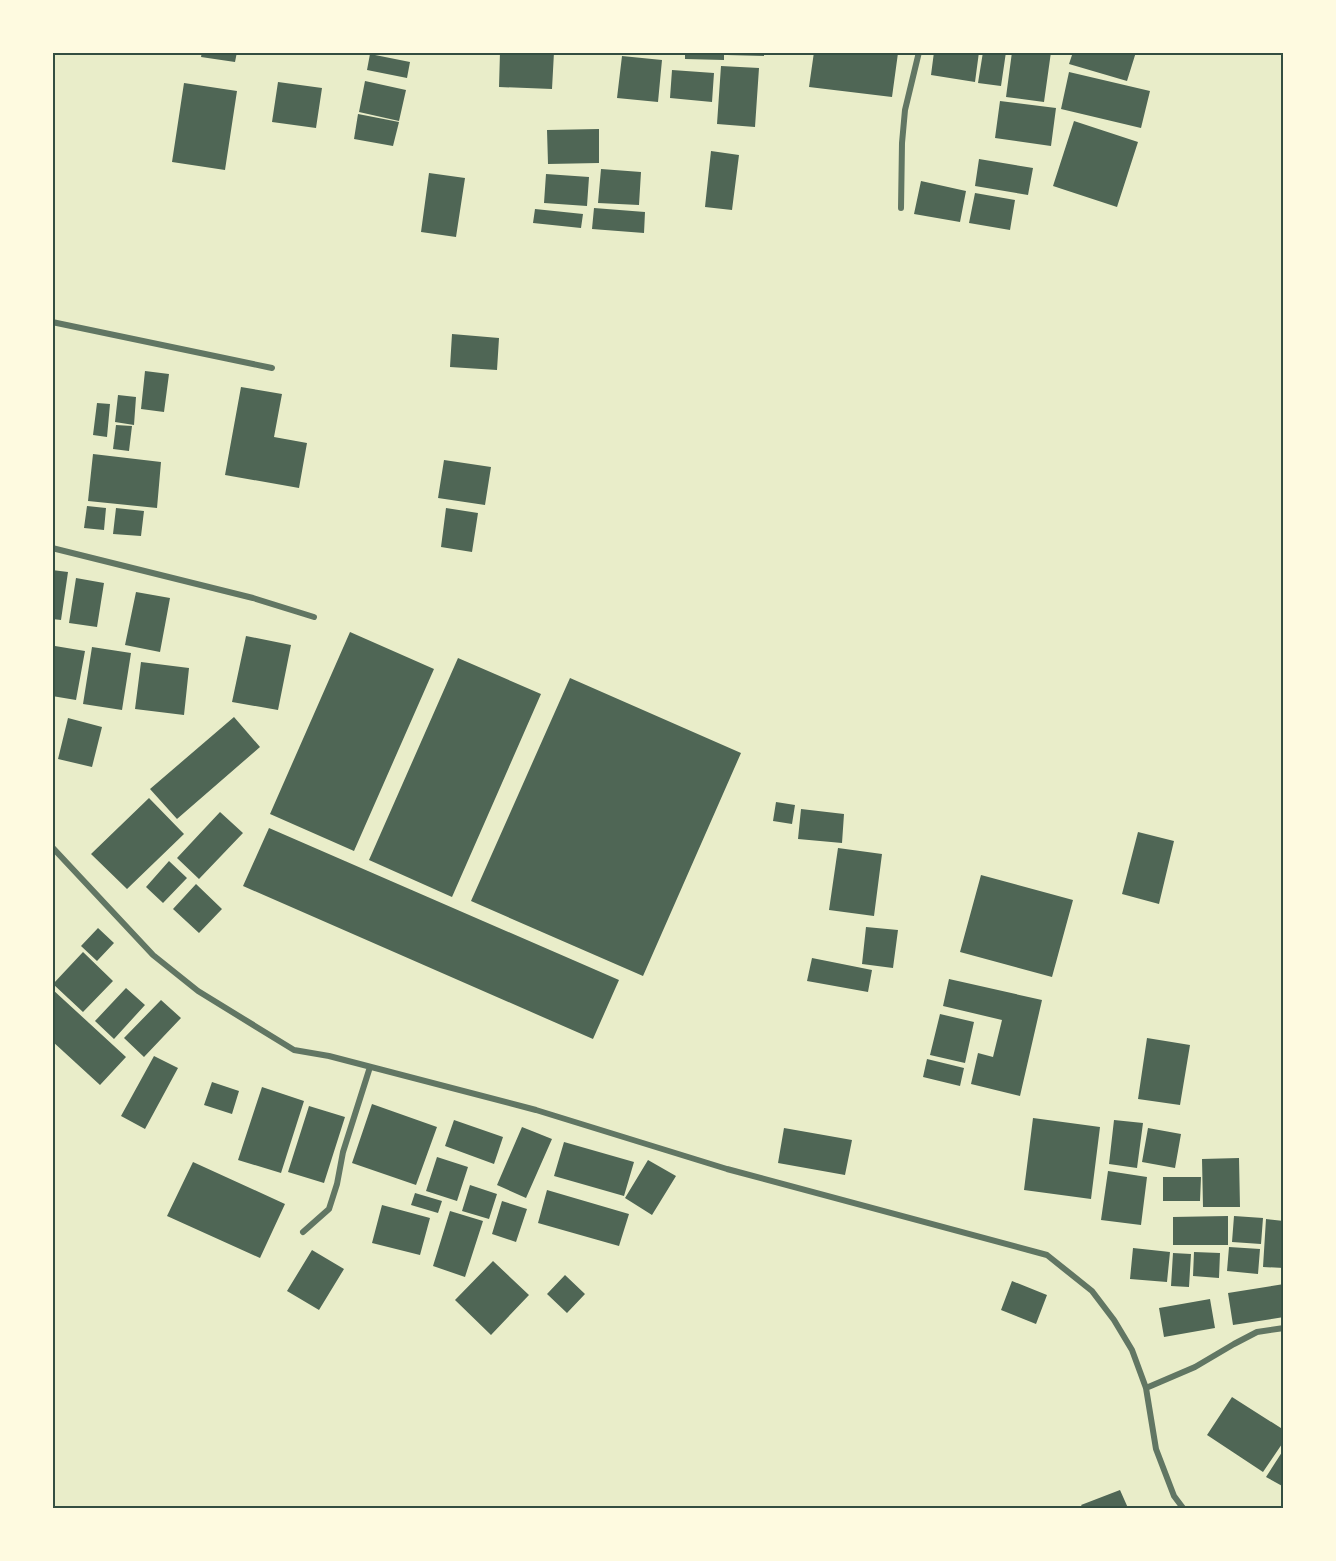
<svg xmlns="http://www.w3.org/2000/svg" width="1336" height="1561" font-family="'Playfair Display',serif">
<rect width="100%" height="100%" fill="#e9edc9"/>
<path fill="#4f6655" d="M 202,52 L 237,52 L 235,62 L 201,57 Z
M 500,52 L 554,52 L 552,89 L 499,87 Z
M 685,52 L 724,52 L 724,60 L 685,59 Z
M 728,52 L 764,52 L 764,56 L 727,55 Z
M 814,52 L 898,53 L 892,97 L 809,87 Z
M 934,52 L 979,52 L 975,82 L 931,75 Z
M 983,52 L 1006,52 L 1001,86 L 978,83 Z
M 1012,52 L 1051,52 L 1044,102 L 1006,97 Z
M 1073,52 L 1136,52 L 1127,81 L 1069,64 Z
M 370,54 L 410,62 L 407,78 L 367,70 Z
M 622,56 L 662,60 L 658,102 L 617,98 Z
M 721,66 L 759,68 L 755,127 L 717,124 Z
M 672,70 L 714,73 L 712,102 L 670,98 Z
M 1069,72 L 1150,91 L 1141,128 L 1061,109 Z
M 365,81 L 406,90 L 399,121 L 359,112 Z
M 278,82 L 322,88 L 316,128 L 272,122 Z
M 184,83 L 237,91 L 225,170 L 172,162 Z
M 1000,101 L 1056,108 L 1051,146 L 995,138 Z
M 358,114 L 399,122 L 393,146 L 354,139 Z
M 1074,121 L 1138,142 L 1117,207 L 1053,186 Z
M 599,129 L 599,163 L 548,164 L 547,130 Z
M 711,151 L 739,155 L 732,210 L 705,207 Z
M 979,159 L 1033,168 L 1028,195 L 975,186 Z
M 601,169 L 641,172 L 639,205 L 598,203 Z
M 429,173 L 465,178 L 456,237 L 421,232 Z
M 546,174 L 589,177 L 587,206 L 544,203 Z
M 921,181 L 966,191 L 960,222 L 914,214 Z
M 975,193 L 1015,200 L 1010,230 L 969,223 Z
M 594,208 L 645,212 L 644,233 L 592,229 Z
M 535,209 L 583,214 L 581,228 L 533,223 Z
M 452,334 L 499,338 L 497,370 L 450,367 Z
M 145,371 L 169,374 L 164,412 L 141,409 Z
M 241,387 L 282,394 L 274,437 L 307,443 L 299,488 L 225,475 Z
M 118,395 L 136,397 L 134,425 L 115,422 Z
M 97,403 L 110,404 L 107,437 L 93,435 Z
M 116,425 L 132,426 L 129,451 L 113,449 Z
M 93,454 L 161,462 L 157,508 L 88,501 Z
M 444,460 L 491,467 L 485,505 L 438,498 Z
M 87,506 L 106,508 L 104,530 L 84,528 Z
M 116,508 L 144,511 L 141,536 L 113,534 Z
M 446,508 L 478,513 L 472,552 L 441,547 Z
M 52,570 L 68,572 L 61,620 L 52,619 Z
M 76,578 L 104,583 L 97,627 L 69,623 Z
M 136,592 L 170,598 L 160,652 L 125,645 Z
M 350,632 L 434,669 L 354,851 L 270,814 Z
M 246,636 L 291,645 L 278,710 L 232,702 Z
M 55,646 L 85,651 L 76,700 L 52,696 L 52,661 Z
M 92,647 L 131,653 L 122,710 L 83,704 Z
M 458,658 L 541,694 L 452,897 L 369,860 Z
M 141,662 L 189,668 L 184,715 L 135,709 Z
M 570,678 L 741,753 L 643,976 L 471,901 Z
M 234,717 L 260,747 L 177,819 L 150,789 Z
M 68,718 L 102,727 L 92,767 L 58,759 Z
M 149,798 L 184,834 L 127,889 L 91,854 Z
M 776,802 L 795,805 L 792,824 L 773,821 Z
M 801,809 L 844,814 L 842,843 L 798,839 Z
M 220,812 L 243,833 L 199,879 L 177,858 Z
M 269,828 L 619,980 L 593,1039 L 243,886 Z
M 1138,832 L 1174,841 L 1159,904 L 1122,894 Z
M 838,848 L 882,854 L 874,916 L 829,910 Z
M 169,861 L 187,878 L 163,903 L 146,887 Z
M 981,875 L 1073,900 L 1052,977 L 960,952 Z
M 196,884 L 222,909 L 199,933 L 173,909 Z
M 866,927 L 898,930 L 893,968 L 862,964 Z
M 98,928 L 114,943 L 97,961 L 81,946 Z
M 83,952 L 113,981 L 83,1012 L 53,984 Z
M 812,958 L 872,970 L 868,992 L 807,981 Z
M 949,979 L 1042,1000 L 1020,1096 L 971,1084 L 978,1053 L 993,1057 L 1002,1020 L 943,1006 Z
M 126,988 L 145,1005 L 114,1039 L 95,1021 Z
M 52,989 L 126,1057 L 100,1085 L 52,1041 Z
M 161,1000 L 181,1018 L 144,1057 L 124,1038 Z
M 940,1014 L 974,1022 L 965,1063 L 930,1055 Z
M 1147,1038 L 1190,1045 L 1180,1105 L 1138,1099 Z
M 154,1056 L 178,1068 L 145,1129 L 121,1116 Z
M 927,1059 L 964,1068 L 960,1086 L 923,1077 Z
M 212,1082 L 239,1091 L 232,1114 L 204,1105 Z
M 262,1087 L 304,1101 L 281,1173 L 238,1160 Z
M 372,1104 L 437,1127 L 416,1185 L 352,1163 Z
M 309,1106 L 345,1117 L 324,1183 L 288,1172 Z
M 1033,1118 L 1100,1127 L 1091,1199 L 1024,1190 Z
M 454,1120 L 503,1137 L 494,1164 L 445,1146 Z
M 1114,1120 L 1143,1123 L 1137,1168 L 1109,1164 Z
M 522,1127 L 552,1139 L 526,1198 L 497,1185 Z
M 784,1128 L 852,1140 L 845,1175 L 778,1163 Z
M 1148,1128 L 1181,1134 L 1175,1168 L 1142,1162 Z
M 564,1142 L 634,1162 L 624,1196 L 554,1176 Z
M 437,1157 L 468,1167 L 457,1201 L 426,1191 Z
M 1239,1158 L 1240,1207 L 1203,1207 L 1202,1159 Z
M 648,1160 L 676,1176 L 652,1215 L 625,1198 Z
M 193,1162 L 285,1204 L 260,1258 L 167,1216 Z
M 1108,1171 L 1147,1177 L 1141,1225 L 1101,1220 Z
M 1163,1177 L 1201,1177 L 1200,1201 L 1163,1201 Z
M 470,1185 L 497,1194 L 489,1219 L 462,1211 Z
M 547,1190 L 629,1214 L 619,1246 L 538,1223 Z
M 415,1193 L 442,1201 L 438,1213 L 411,1205 Z
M 502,1201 L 527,1209 L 516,1242 L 492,1234 Z
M 382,1205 L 430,1218 L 420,1255 L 372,1243 Z
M 450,1211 L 483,1221 L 465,1277 L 433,1266 Z
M 1228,1216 L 1228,1245 L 1173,1245 L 1173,1217 Z
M 1234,1216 L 1263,1218 L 1261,1244 L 1232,1242 Z
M 1266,1219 L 1284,1221 L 1284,1268 L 1263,1267 Z
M 1229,1247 L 1260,1249 L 1258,1274 L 1227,1271 Z
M 1133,1248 L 1170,1252 L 1167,1282 L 1130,1279 Z
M 312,1250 L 344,1269 L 319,1310 L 287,1291 Z
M 1194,1252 L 1220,1253 L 1219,1278 L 1193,1276 Z
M 1173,1253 L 1191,1254 L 1189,1287 L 1171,1286 Z
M 493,1261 L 529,1295 L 491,1335 L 455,1300 Z
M 565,1275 L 585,1294 L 567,1313 L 547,1294 Z
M 1012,1281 L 1047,1295 L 1036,1324 L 1001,1310 Z
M 1284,1284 L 1284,1317 L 1233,1325 L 1228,1293 Z
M 1210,1299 L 1215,1328 L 1164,1337 L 1159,1308 Z
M 1232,1397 L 1284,1430 L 1284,1441 L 1263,1472 L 1207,1435 Z
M 1284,1449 L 1284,1487 L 1266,1477 Z
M 1120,1490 L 1128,1508 L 1083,1508 L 1081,1505 Z"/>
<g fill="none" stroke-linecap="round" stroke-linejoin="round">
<path stroke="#617663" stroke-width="6" d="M 901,208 L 902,143 L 905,110 L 919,52
M 52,322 L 272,368
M 52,548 L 253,598 L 314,617
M 52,847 L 153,955 L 198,991 L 294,1050 L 329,1056 L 536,1110 L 727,1169 L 1047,1255 L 1092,1291 L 1114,1320 L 1132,1350 L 1146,1388 L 1156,1449 L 1174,1496 L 1183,1508
M 303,1232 L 329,1209 L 337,1184 L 343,1152 L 370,1067
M 1146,1388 L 1195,1367 L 1234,1344 L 1257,1332 L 1284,1328"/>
</g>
<rect width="1336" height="1561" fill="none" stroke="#fefae0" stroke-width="108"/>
<rect x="54" y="54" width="1228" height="1453" fill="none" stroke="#344e41" stroke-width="2"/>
</svg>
